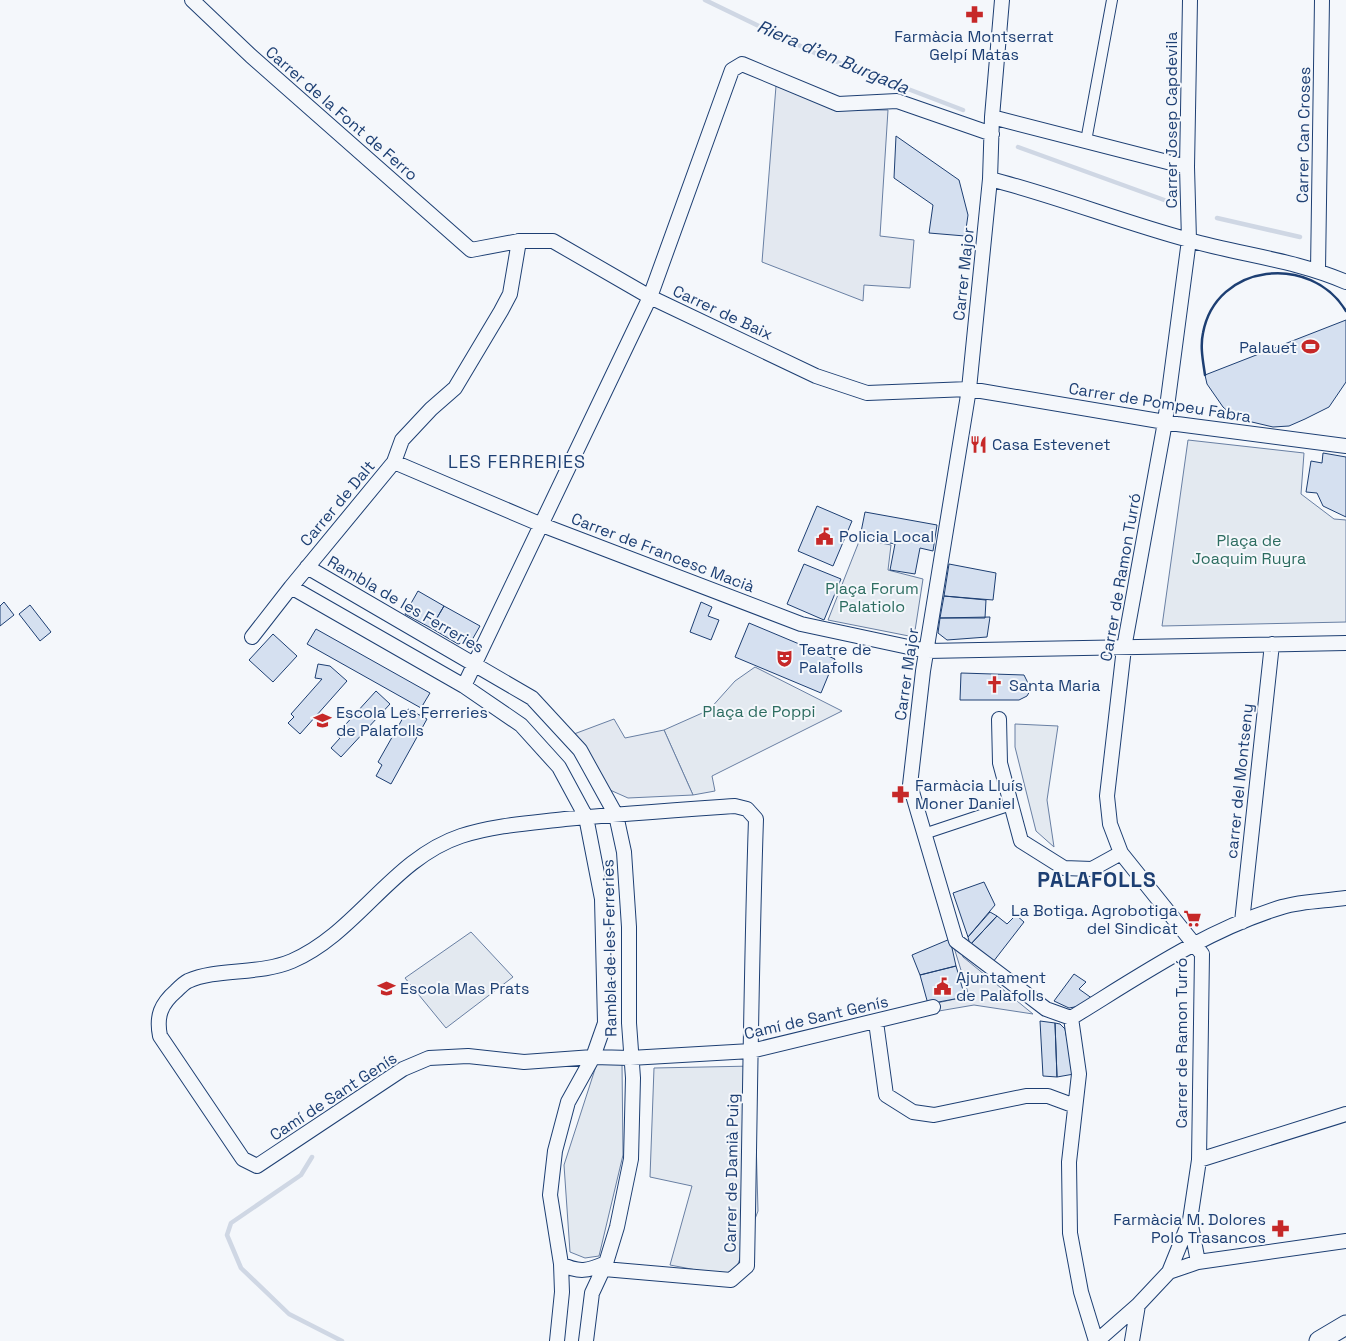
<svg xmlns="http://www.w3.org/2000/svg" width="1346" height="1341" font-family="'Space Grotesk',sans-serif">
<rect width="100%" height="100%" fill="#f4f7fb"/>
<path fill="#e3e9f0" stroke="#687fa3" d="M 1188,440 L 1304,453 L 1301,494 L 1334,519 L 1346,520 L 1346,622 L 1162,626 Z
M 860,539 L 891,545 L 888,570 L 923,579 L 914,637 L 828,620 Z
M 755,667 L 842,711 L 712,776 L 715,791 L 693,795 L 664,730 L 709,710 L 735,681 Z
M 1015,724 L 1058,726 L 1047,800 L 1054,847 L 1036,831 L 1015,747 Z
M 471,932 L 513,977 L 446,1028 L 405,978 Z
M 597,1063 L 622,1064 L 623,1155 L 599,1256 L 585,1258 L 570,1252 L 564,1165 Z
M 754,1066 L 758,1211 L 733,1277 L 670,1265 L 692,1186 L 650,1177 L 654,1068 Z"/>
<path fill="#e3e8f0" stroke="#687fa3" d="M 776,86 L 838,110 L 888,110 L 880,236 L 914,240 L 910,288 L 864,285 L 863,301 L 762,262 Z
M 614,719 L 625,738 L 664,730 L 693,795 L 628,798 L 610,790 L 574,734 Z
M 952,941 L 960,947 L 963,957 L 1033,1014 L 974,1005 L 933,1012 L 932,1004 L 969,996 Z"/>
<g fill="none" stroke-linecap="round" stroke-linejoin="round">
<path stroke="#cfd7e4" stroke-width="4.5" d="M 705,0 L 819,55 L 963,110
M 1018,147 L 1167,201
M 1217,218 L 1300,237
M 312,1157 L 301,1175 L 231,1223 L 227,1235 L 241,1268 L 289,1314 L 342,1341"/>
</g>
<path fill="#d5e0f0" stroke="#1d3f73" d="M 896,136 L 959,180 L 968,215 L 965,236 L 929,233 L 933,205 L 894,178 Z
M 1346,320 L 1346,382 L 1329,407 L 1305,419 L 1289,426 L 1273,427 L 1235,418 L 1223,407 L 1207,384 L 1205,375 Z
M 1323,453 L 1346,457 L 1346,517 L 1323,506 L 1317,493 L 1306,492 L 1311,461 L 1322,463 Z
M 817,506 L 852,521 L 833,566 L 798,551 Z
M 865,512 L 937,525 L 933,551 L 920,548 L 915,574 L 890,570 L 895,544 L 860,537 Z
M 804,564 L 841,579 L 824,620 L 787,604 Z
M 949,564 L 996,573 L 993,600 L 944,596 Z
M 418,591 L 444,606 L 431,628 L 405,614 Z
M 944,596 L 986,600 L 985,618 L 940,618 Z
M 4,602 L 14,615 L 0,626 L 0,606 Z
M 701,602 L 712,607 L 708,616 L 719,620 L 711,640 L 690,632 Z
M 30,605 L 51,632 L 40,641 L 19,614 Z
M 444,606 L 480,626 L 472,640 L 458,644 L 431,628 Z
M 990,617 L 987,637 L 947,640 L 938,633 L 940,618 Z
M 749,623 L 835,659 L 821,693 L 735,657 Z
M 316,629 L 430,693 L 421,708 L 307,644 Z
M 273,634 L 297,656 L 273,682 L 249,660 Z
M 318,664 L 330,666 L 347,681 L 300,734 L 288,723 L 294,717 L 291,714 L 322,679 L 315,678 Z
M 961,673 L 1024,675 L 1031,689 L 1027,696 L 1019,700 L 960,700 Z
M 376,691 L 390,704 L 341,757 L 331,748 L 340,738 L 336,735 Z
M 408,709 L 427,719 L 391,784 L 376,776 L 382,765 L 378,762 Z
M 984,882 L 995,905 L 968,937 L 953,893 Z
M 990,912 L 997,916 L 970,945 L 968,937 Z
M 1016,915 L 1024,922 L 993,962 L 970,945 L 997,916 L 1007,924 Z
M 950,939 L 956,966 L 920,975 L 912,955 Z
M 956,966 L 965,997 L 928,1004 L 920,975 Z
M 1074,974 L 1086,982 L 1079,989 L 1093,999 L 1080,1006 L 1069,1008 L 1054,1001 Z
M 1040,1021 L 1055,1023 L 1057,1077 L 1043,1076 Z
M 1055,1023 L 1060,1024 L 1065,1029 L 1074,1074 L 1057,1077 Z"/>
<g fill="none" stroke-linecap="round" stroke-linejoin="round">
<defs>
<path id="pedestrian" d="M 1086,141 L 1112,0
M 924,834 L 1011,805"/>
<path id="minor" d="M 192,0 L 251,56 L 471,250 L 519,241 L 553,241 L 650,297 L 816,376 L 867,393 L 969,389 L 1177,424 L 1346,446
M 1002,0 L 992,117 L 990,179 L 969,389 L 923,671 L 910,785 L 956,941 L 1046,1009 L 1071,1018
M 992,117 L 1187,167
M 990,179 C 1057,196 1122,222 1189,240 C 1241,255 1296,260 1346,282
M 519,241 L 510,294 L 501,311 L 455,388 L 431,409 L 402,440 L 394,462 L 291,587 L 464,686 L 521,725 L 559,767 L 586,817 L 602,899 L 605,1023 L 593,1057 L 568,1102 L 555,1151 L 550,1195 L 561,1264 L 562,1292 L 557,1341
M 1318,270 L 1322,0
M 394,462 L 542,525 L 801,624 L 927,651 L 1346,643
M 307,567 L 532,698 L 580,750 L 616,815 L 624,852 L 629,927 L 629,1023 L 633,1078 L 631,1159 L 617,1227 L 606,1263 L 592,1293 L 586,1341
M 252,637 L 291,587
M 464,686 L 650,297 L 732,70 L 742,64 L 838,104 L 897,101 L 992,134
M 999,719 L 1000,763 L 1021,841 L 1064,868 L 1092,869 L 1121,853
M 1242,922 L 1272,644
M 1071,1018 L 1079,1074 L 1069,1162 L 1070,1233 L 1081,1292 L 1096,1341
M 1071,1018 C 1138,977 1206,930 1282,907 C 1302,901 1325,901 1346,898
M 876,1022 L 886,1095 L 913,1112 L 934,1115 L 1026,1096 L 1048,1096 L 1075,1106
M 1199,1160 L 1346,1114
M 1190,1220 L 1198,1262
M 561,1264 C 579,1273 588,1271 606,1263
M 604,1269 L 731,1280 L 747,1266 C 750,1117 751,968 756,819 L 747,809 L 735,806 C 679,810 622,814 565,819 C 531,823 495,825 461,836 C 392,859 357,933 292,961 C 259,975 217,968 188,981 C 184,983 180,987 176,991 C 161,1004 156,1016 160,1036 L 243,1159 L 257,1166 L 403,1069 L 429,1058 L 468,1056 L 524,1062 L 593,1057 L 630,1058 L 751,1051 L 933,1007
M 1169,1272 L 1198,1262 L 1346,1241
M 1097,1341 L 1138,1305 L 1169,1272 L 1190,1220 L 1199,1160 L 1202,954 L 1121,853 L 1110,824 L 1107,796 L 1124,648 L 1165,422 L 1189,240 L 1187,167 L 1190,0
M 1132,1341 L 1138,1305"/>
<path id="secondary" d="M 1319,1341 L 1346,1325"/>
</defs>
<use href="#pedestrian" stroke="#1d3f73" stroke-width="12"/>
<use href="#minor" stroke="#1d3f73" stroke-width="16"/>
<use href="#secondary" stroke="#1d3f73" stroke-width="21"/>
<use href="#pedestrian" stroke="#f4f7fb" stroke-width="10"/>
<use href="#minor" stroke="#f4f7fb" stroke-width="14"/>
<use href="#secondary" stroke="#f4f7fb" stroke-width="19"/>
<path stroke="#1d3f73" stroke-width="2.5" d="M 1205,375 C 1203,361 1200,347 1203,333 C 1216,263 1311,253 1346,311"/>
</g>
<defs>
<symbol id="pharmacy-bare" viewBox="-9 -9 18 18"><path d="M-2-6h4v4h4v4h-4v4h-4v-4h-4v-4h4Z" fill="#c62828" stroke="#f4f7fb" stroke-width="2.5" paint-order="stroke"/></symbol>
<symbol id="stadium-bare" viewBox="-9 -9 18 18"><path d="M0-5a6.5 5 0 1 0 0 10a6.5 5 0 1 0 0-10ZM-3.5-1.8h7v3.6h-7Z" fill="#c62828" stroke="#f4f7fb" stroke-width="2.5" paint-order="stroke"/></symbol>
<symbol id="restaurant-bare" viewBox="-9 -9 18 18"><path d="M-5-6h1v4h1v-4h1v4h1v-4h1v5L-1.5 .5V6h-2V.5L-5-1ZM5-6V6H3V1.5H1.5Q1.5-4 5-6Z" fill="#c62828" stroke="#f4f7fb" stroke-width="2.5" paint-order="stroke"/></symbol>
<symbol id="civic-bare" viewBox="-9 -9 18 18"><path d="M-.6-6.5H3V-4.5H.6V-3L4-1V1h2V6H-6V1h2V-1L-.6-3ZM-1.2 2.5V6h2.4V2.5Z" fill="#c62828" stroke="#f4f7fb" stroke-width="2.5" paint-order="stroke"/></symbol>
<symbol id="theatre-bare" viewBox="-9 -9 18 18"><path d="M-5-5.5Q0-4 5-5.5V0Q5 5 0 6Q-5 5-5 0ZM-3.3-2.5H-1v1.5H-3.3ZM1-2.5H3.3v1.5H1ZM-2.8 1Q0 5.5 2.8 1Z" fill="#c62828" stroke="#f4f7fb" stroke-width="2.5" paint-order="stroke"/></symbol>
<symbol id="church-bare" viewBox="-9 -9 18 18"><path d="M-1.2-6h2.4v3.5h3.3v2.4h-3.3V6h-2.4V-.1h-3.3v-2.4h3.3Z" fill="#c62828" stroke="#f4f7fb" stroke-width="2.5" paint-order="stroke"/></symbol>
<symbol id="school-bare" viewBox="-9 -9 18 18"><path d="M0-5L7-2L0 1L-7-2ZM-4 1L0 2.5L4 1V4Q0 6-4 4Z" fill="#c62828" stroke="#f4f7fb" stroke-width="2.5" paint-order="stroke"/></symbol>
<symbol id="supermarket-bare" viewBox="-9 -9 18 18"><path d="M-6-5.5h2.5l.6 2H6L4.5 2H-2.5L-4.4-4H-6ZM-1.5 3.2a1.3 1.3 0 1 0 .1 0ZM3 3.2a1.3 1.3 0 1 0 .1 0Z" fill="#c62828" stroke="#f4f7fb" stroke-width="2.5" paint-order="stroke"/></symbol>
</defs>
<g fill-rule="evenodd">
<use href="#pharmacy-bare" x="962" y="2" width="25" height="25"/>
<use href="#stadium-bare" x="1298" y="334" width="25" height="25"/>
<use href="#restaurant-bare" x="966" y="432" width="25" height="25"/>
<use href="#civic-bare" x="812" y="524" width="25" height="25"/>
<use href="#theatre-bare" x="772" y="646" width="25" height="25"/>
<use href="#church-bare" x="982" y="672" width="25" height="25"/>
<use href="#school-bare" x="310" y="708" width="25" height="25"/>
<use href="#pharmacy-bare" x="888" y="782" width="25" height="25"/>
<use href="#supermarket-bare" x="1180" y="906" width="25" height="25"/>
<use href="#civic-bare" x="930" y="974" width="25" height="25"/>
<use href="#school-bare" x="374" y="976" width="25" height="25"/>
<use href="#pharmacy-bare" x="1268" y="1216" width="25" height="25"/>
</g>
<g text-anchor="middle" stroke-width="4" stroke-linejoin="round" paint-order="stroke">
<g font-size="16" fill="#1d3f73" stroke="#f4f7fb" text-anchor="start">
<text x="974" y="42" text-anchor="middle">Farmàcia Montserrat<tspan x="974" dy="18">Gelpí Matas</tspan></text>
<text x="1297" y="353" text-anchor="end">Palauet</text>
<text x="992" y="450">Casa Estevenet</text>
<text x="839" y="542">Policia Local</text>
<text x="799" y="655">Teatre de<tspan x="799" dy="18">Palafolls</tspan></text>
<text x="1009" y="691">Santa Maria</text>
<text x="336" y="718">Escola Les Ferreries<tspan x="336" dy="18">de Palafolls</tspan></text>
<text x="915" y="791">Farmàcia Lluís<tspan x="915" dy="18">Moner Daniel</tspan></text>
<text x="1178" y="916" text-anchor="end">La Botiga. Agrobotiga<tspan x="1178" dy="18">del Sindicat</tspan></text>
<text x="956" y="983">Ajuntament<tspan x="956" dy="18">de Palafolls</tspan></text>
<text x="400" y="994">Escola Mas Prats</text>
<text x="1266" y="1225" text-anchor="end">Farmàcia M. Dolores<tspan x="1266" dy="18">Polo Trasancos</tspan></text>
</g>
<g font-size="16" fill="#1d3f73" stroke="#f4f7fb">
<text transform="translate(342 113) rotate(41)" y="6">Carrer de la Font de Ferro</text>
<text transform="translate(1171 120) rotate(-90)" y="6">Carrer Josep Capdevila</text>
<text transform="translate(1303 135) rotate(-89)" y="6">Carrer Can Croses</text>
<text transform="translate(963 274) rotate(-84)" y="6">Carrer Major</text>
<text transform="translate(723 312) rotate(25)" y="6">Carrer de Baix</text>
<text transform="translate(1160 402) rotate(9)" y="6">Carrer de Pompeu Fabra</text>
<text transform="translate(337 503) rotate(-50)" y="6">Carrer de Dalt</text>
<text transform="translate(663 552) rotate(21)" y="6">Carrer de Francesc Macià</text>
<text transform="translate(1120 577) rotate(-80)" y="6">Carrer de Ramon Turró</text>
<text transform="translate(406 604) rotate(30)" y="6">Rambla de les Ferreries</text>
<text transform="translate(906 674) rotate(-82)" y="6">Carrer Major</text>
<text transform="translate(1239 781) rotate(-84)" y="6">carrer del Montseny</text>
<text transform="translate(609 948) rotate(-91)" y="6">Rambla de les Ferreries</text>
<text transform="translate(816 1017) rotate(-13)" y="6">Camí de Sant Genís</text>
<text transform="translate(1181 1043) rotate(-90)" y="6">Carrer de Ramon Turró</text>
<text transform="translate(333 1096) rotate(-33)" y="6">Camí de Sant Genís</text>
<text transform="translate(731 1173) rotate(-89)" y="6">Carrer de Damià Puig</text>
</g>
<g font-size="16" fill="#2c6c60" stroke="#f4f7fb">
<text x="1249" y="546">Plaça de<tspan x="1249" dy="18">Joaquim Ruyra</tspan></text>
<text x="872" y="594">Plaça Forum<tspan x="872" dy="18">Palatiolo</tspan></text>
<text x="759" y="717">Plaça de Poppi</text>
</g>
<g font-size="18" font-style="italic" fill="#1d3f73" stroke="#f4f7fb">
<text transform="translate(833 57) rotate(23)" y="6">Riera d'en Burgada</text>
</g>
<g font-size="18" letter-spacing="1" fill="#1d3f73" stroke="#f4f7fb">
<text x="517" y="468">LES FERRERIES</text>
</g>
<g font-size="21" font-weight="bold" letter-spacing="1" fill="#1d3f73" stroke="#f4f7fb">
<text x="1097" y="887">PALAFOLLS</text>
</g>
</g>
</svg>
